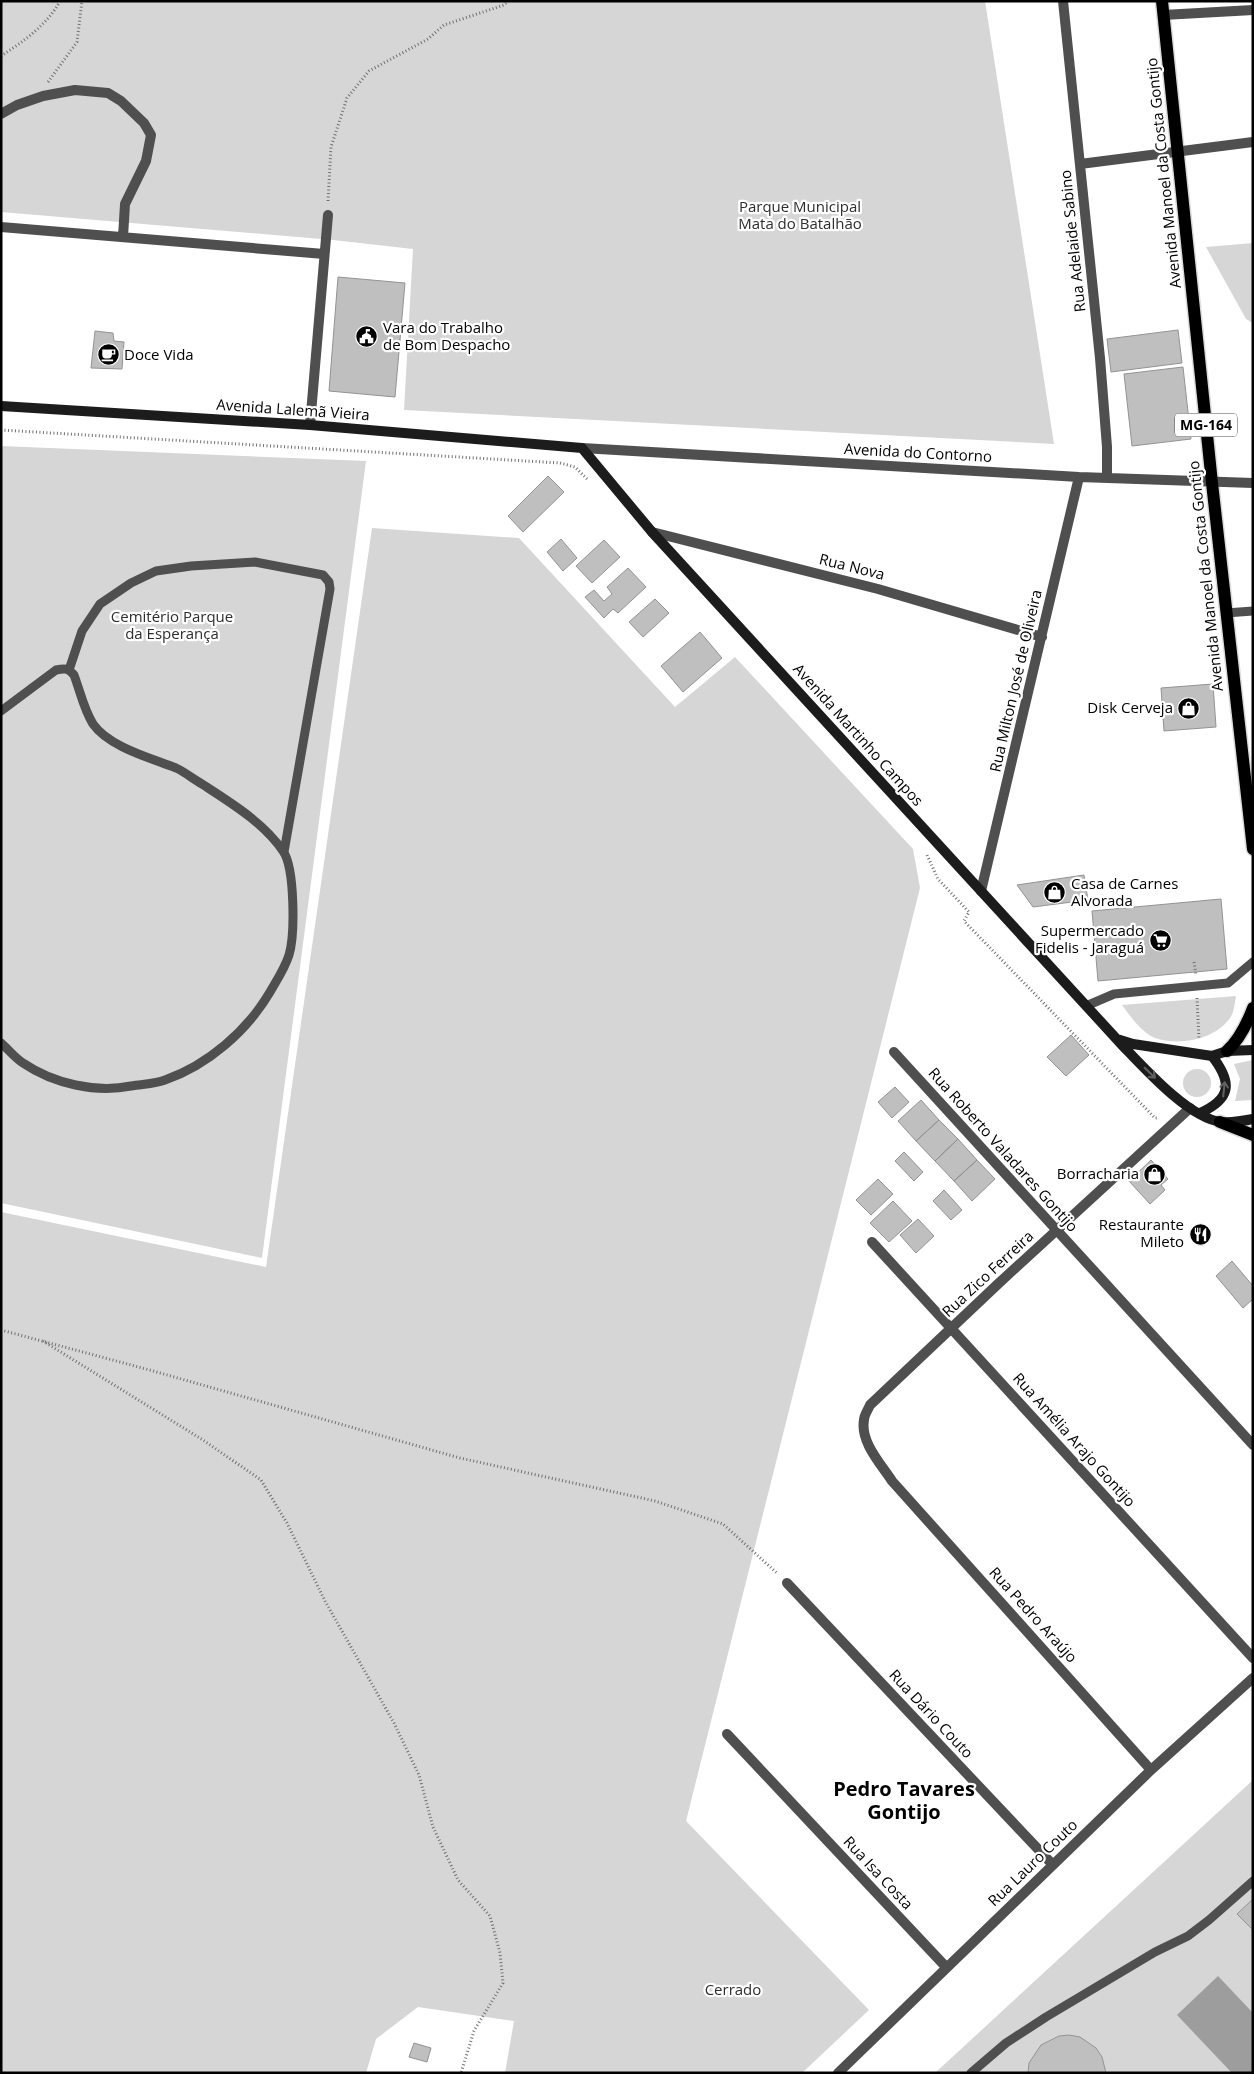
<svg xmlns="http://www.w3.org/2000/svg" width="1254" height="2074" font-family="'Open Sans',sans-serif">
<rect width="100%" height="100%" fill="#fff"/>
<path fill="#d6d6d6" d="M 1,1 L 985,1 L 1054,444 L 404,410 L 413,249 L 333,240 L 1,212 Z
M 1253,243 L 1253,323 L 1246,319 L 1206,247 Z
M 1,446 L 366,461 L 262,1258 L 1,1203 Z
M 372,528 L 519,538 L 675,707 L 735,657 L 913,849 L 920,888 L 686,1821 L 869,2010 L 802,2073 L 505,2073 L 514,2021 L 418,2007 L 376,2039 L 366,2073 L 1,2073 L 1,1212 L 266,1267 Z
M 1236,996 C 1235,1002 1234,1013 1230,1018 C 1215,1040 1178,1046 1155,1038 C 1141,1032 1131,1017 1122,1005 Z
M 1253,1060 L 1253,1100 L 1235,1101 L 1240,1079 L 1234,1064 Z
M1183 1083a14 14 0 1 1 28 0a14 14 0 1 1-28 0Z
M 1253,1780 L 1253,2073 L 935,2073 Z"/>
<path fill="#9d9d9d" d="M 1218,1976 L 1253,2013 L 1253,2073 L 1232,2073 L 1177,2015 Z"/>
<path fill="#bfbfbf" stroke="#939393" d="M 338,277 L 405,283 L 395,397 L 329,391 Z
M 1178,330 L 1182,363 L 1111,372 L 1107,339 Z
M 95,331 L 113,333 L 114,341 L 124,342 L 122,369 L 91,368 Z
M 1183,367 L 1191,439 L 1132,446 L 1124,374 Z
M 548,476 L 564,492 L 523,532 L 508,516 Z
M 561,539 L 577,558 L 563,571 L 547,552 Z
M 604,540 L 620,557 L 592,583 L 576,566 Z
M 628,568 L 646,587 L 618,613 L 613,609 L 604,618 L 585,597 L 594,590 L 604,601 L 612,594 L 607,587 Z
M 655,599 L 669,613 L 643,637 L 629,622 Z
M 700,632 L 722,658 L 683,692 L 661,666 Z
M 1213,684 L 1216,727 L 1164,731 L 1161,688 Z
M 1084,875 L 1088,900 L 1033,907 L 1017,885 Z
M 1221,899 L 1227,969 L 1098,981 L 1092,911 Z
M 1071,1035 L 1089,1055 L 1066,1076 L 1047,1057 Z
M 895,1087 L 909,1102 L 892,1118 L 878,1102 Z
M 921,1100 L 939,1120 L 916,1141 L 898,1121 Z
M 939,1120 L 958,1139 L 935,1161 L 916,1141 Z
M 958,1139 L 977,1160 L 954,1181 L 935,1161 Z
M 904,1152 L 923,1172 L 914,1181 L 895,1161 Z
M 977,1160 L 995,1179 L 972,1201 L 954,1181 Z
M 1151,1160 L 1168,1179 L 1161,1185 L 1165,1190 L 1150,1204 L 1129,1181 Z
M 878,1179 L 893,1194 L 871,1215 L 856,1200 Z
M 944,1190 L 962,1210 L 951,1220 L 933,1201 Z
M 893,1201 L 912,1221 L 889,1242 L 870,1223 Z
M 918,1219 L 934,1236 L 916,1253 L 900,1235 Z
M 1232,1261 L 1253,1286 L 1253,1299 L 1243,1308 L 1216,1276 Z
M 1253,1899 L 1253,1930 L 1237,1914 Z
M 1069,2035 L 1080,2037 L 1096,2048 L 1102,2057 L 1106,2073 L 1028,2073 L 1029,2063 L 1041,2045 L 1059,2036 Z
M 414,2043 L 431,2048 L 427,2062 L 409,2057 Z"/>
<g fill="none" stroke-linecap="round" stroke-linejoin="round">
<defs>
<path id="primary" d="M 1162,1 L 1212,483 L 1253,849
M 1227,1051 C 1239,1040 1247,1024 1253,1008
M 1220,1122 L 1253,1135"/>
</defs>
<use href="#primary" stroke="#dbdbdb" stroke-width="15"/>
<path stroke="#717171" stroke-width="3" stroke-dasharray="1 2.5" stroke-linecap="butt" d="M 1,56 C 23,42 48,24 60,1
M 48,82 L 77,42 L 82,1
M 328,201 L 331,147 L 347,98 L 369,71 L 428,39 L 444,25 L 504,5 L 508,1
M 1,430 L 560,463 L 575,467 L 587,479
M 927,855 L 938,879 L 969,912 L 964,921 L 1155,1118 L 1158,1118
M 1194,962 L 1196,975
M 1197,998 L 1199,1040
M 1,1330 L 146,1369 L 460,1458 L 655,1501 L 723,1524 L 778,1574
M 43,1341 L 203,1440 L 261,1480 L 287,1523 L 325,1601 L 394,1723 L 419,1775 L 433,1827 L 458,1880 L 490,1916 L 500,1953 L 503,1983 L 474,2031 L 461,2073"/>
<path stroke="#4f4f4f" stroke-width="9" d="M 1226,613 L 1253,611
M 69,670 L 82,631 L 100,604 L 131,583 L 156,571 L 191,566 L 255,562 L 323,575 L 329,582 L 330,589 L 284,852
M 1,711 L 56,670 C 65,668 68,668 74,675 C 80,691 84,710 93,724 C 109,747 151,758 176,768 C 185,772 193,779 202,784 C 231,803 263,822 283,851 C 295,868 295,935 289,955 C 285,968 277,980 270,992 C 247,1031 208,1065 165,1080 C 155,1084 142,1084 131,1086 C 96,1093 54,1084 23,1063 C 15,1058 8,1049 1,1043
M 1086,1006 L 1114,994 L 1228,983 L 1253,962
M 971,2073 L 1006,2043 L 1046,2017 L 1155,1952 L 1188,1936 L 1209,1920 L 1253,1881"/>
<path stroke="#4f4f4f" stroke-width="10" d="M 1063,1 L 1100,358 L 1107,447 L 1107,478
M 1163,15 L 1253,10
M 1,114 L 17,105 L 43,96 L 75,90 L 108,93 L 121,101 L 144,123 L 151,135 L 146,161 L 125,204 L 123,237
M 1080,164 L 1253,142
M 1,227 L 324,254
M 310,425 L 328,215
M 582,448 L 1079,477 L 1253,483
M 652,532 L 878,589 L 1042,637
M 981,891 L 1079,477
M 894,1052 L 1253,1445
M 872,1242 L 1253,1658
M 787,1583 L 1053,1865
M 727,1734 L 946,1967
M 1151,1770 L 892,1481 C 881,1464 860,1442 864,1420 C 864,1415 868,1410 870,1405 L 999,1283 L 1190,1108
M 838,2073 L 1151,1770 L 1253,1678"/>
<path stroke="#1c1c1c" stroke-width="10" d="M 1,406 L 310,425 L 582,448 L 652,532 L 1123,1046 C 1145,1069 1189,1118 1221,1122 C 1232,1123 1243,1121 1253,1119
M 1117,1039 L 1133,1044 L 1212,1056 L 1227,1051 L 1253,1050
M 1200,1113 C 1231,1099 1233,1083 1212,1056"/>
<use href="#primary" stroke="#000" stroke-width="12"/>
</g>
<defs><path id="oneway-shaft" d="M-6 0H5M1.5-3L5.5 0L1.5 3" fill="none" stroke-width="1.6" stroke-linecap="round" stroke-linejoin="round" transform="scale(1.25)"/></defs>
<g stroke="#606060">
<use href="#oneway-shaft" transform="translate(1150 1073) rotate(44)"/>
<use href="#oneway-shaft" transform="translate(1224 1089) rotate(-84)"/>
</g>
<defs>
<symbol id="civic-disc" viewBox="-11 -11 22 22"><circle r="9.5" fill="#000" stroke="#fff"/><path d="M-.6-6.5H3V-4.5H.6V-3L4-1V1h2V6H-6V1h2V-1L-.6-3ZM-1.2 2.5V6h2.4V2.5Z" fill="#fff"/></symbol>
<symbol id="cafe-disc" viewBox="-11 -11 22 22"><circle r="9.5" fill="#000" stroke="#fff"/><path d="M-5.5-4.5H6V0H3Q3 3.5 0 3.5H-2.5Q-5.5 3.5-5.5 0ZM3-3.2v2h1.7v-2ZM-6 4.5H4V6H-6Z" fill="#fff"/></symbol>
<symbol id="shop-disc" viewBox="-11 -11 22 22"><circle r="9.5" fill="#000" stroke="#fff"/><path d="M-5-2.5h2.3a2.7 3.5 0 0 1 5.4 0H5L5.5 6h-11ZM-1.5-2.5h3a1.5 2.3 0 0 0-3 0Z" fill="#fff"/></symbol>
<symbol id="supermarket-disc" viewBox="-11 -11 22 22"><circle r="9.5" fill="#000" stroke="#fff"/><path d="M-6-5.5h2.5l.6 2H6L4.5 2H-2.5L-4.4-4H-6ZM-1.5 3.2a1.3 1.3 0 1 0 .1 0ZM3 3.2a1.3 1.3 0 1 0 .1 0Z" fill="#fff"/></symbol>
<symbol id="restaurant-disc" viewBox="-11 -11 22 22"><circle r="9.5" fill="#000" stroke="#fff"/><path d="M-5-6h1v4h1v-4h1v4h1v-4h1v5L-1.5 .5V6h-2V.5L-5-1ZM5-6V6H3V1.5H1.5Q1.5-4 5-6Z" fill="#fff"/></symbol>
</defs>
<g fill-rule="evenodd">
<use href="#civic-disc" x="354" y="324" width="25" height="25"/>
<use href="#cafe-disc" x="96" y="342" width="25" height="25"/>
<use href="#shop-disc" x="1176" y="696" width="25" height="25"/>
<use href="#shop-disc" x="1042" y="880" width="25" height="25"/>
<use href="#supermarket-disc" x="1148" y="928" width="25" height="25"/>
<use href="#shop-disc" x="1142" y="1162" width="25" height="25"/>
<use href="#restaurant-disc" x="1188" y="1222" width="25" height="25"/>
</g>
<g text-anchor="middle" stroke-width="4.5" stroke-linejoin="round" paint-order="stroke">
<rect fill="#fff" stroke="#4c4c4c" stroke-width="1" x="1175" y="413.5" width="62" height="23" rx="4"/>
<g font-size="14" font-weight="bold" fill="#000">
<text x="1206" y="430">MG-164</text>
</g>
<g font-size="15" fill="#000" stroke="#fff">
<text transform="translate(1164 173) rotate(-96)" y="5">Avenida Manoel da Costa Gontijo</text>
<text transform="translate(1073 241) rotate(-96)" y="5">Rua Adelaide Sabino</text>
<text transform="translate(293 410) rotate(4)" y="5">Avenida Lalemã Vieira</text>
<text transform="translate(918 453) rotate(3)" y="5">Avenida do Contorno</text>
<text transform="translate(852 567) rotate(14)" y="5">Rua Nova</text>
<text transform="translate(1206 576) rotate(-96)" y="5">Avenida Manoel da Costa Gontijo</text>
<text transform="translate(1016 681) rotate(-77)" y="5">Rua Milton José de Oliveira</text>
<text transform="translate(858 735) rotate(48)" y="5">Avenida Martinho Campos</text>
<text transform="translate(1003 1150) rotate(48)" y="5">Rua Roberto Valadares Gontijo</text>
<text transform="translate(988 1274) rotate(-43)" y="5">Rua Zico Ferreira</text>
<text transform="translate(1074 1440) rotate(48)" y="5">Rua Amélia Arajo Gontijo</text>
<text transform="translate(1033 1615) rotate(48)" y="5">Rua Pedro Araújo</text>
<text transform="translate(931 1714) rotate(47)" y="5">Rua Dário Couto</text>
<text transform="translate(1033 1863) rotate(-44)" y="5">Rua Lauro Couto</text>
<text transform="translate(878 1873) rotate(47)" y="5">Rua Isa Costa</text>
</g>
<g font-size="15" fill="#2d2d2d" stroke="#fff">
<text x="800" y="212">Parque Municipal<tspan x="800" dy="17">Mata do Batalhão</tspan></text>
<text x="172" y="622">Cemitério Parque<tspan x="172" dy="17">da Esperança</tspan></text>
<text x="733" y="1995">Cerrado</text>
</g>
<g font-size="15" fill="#000" stroke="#fff" text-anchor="end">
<text x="383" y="333" text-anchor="start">Vara do Trabalho<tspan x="383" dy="17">de Bom Despacho</tspan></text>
<text x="124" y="360" text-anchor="start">Doce Vida</text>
<text x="1173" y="713">Disk Cerveja</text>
<text x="1071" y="889" text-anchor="start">Casa de Carnes<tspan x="1071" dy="17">Alvorada</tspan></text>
<text x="1144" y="936">Supermercado<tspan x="1144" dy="17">Fidelis - Jaraguá</tspan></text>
<text x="1139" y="1179">Borracharia</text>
<text x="1184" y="1230">Restaurante<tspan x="1184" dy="17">Mileto</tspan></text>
</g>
<g font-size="20" font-weight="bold" fill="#000" stroke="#fff">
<text x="904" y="1796">Pedro Tavares<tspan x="904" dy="23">Gontijo</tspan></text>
</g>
</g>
<rect width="1254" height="2074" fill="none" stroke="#000000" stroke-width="5"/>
</svg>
